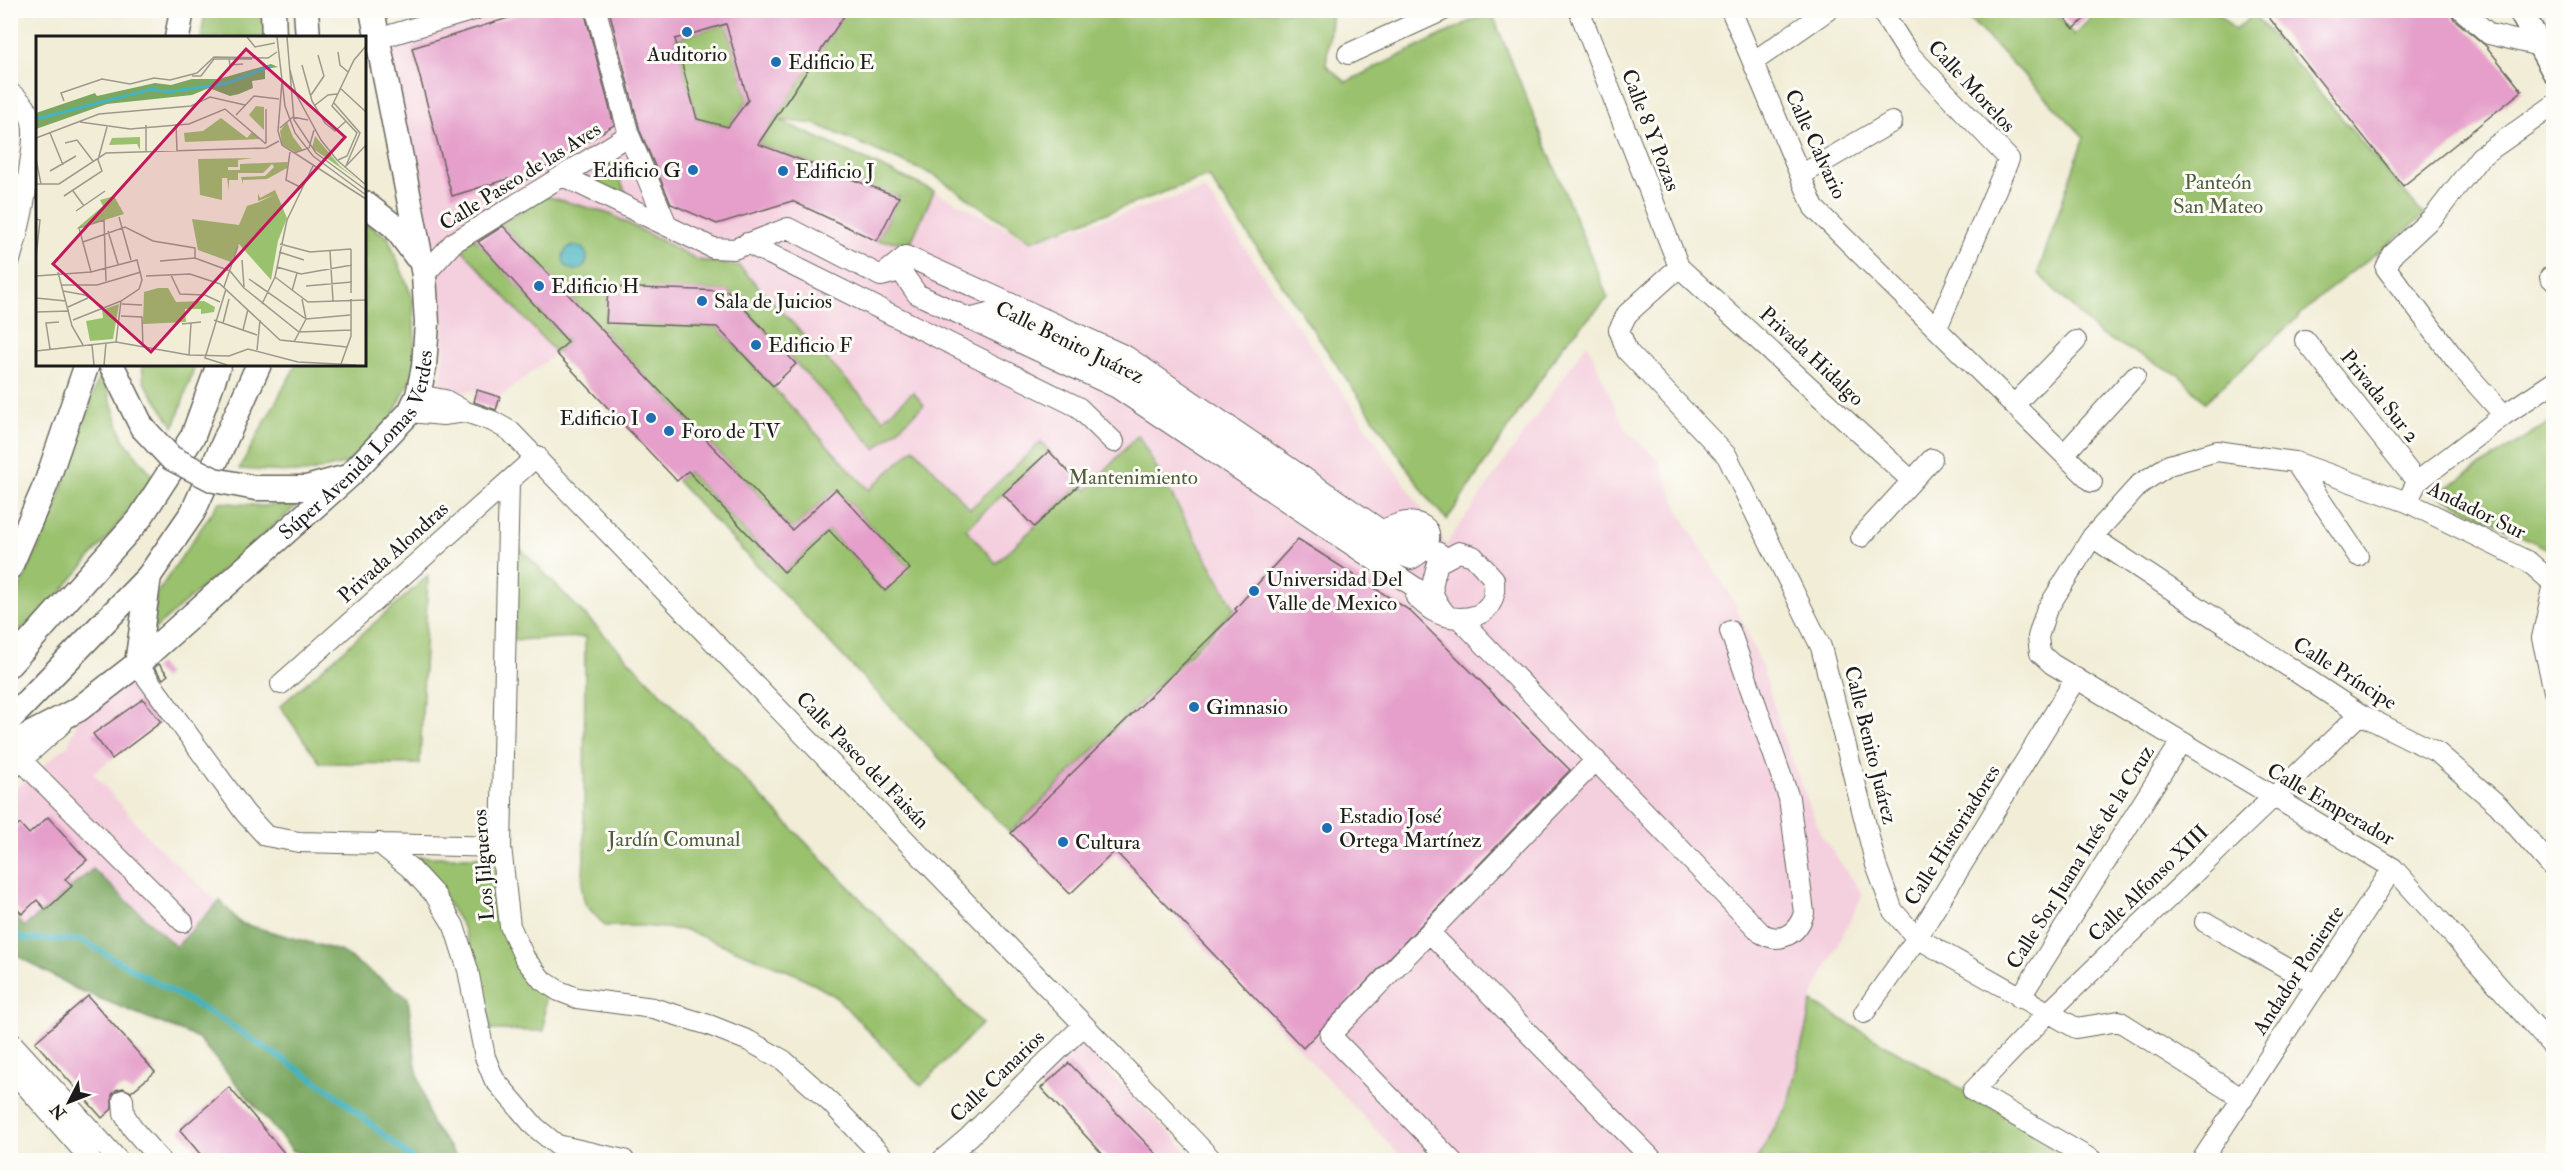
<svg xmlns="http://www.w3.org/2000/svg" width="2564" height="1171" font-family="'IM FELL Double Pica',serif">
<rect width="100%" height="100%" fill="#fdfcf7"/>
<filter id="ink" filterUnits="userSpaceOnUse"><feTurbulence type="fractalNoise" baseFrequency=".0167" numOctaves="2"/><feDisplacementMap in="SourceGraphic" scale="12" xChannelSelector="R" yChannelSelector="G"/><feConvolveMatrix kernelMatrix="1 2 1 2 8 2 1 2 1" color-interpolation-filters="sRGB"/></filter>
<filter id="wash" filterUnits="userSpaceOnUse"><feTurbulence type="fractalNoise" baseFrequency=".008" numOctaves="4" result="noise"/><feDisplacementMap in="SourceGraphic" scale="24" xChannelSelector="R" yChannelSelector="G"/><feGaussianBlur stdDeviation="1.35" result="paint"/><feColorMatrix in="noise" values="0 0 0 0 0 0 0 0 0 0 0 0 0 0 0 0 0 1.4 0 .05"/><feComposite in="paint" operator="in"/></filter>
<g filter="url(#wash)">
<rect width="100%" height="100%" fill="#f1edd7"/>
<path fill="#f4cfde" d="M 506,11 L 590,11 L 625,129 L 426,250 L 384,45 Z
M 600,11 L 847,11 L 777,120 L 934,191 L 1031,241 L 1205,189 L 1446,545 L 1587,343 L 1625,428 L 1660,463 L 1682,517 L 1733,600 L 1762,666 L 1783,737 L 1821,835 L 1863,894 L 1814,993 L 1787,1108 L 1756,1160 L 1404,1160 L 1115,854 L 1070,896 L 556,353 L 500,397 L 477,390 L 436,397 L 442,371 L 444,322 L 430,276 L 459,246 L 632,136 Z
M 129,680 L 161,722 L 93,773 L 152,841 L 218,902 L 176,947 L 93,869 L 24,928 L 11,911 L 11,792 L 68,745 L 81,713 Z
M 1078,1041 L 1196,1160 L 1109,1160 L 1035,1082 Z"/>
<path fill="#9ac16d" stroke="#5b6e44" stroke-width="1.5" d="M 205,11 L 266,11 L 267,37 L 201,38 Z
M 847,11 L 1332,11 L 1326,65 L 1346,82 L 1491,11 L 1608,298 L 1564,344 L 1447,520 L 1429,500 L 1208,176 L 1031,241 L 935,176 L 815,124 L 779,120 L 934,191 L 911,242 L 877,241 L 899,197 L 758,144 Z
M 1962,11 L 2054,11 L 2074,35 L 2098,11 L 2215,11 L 2235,30 L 2254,14 L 2424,216 L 2322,295 L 2205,402 L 2179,375 L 2099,334 L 2038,273 L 2084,137 Z
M 726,24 L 748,100 L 728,127 L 697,119 L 675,39 Z
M 611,162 L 634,209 L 596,188 Z
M 546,196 L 610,214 L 698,260 L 739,266 L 883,419 L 913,392 L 924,405 L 876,449 L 728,291 L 608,288 L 606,322 L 717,327 L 869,490 L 914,448 L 970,509 L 1041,442 L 1049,451 L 966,529 L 996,563 L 1080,484 L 1087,490 L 1138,435 L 1235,609 L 1010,833 L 677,481 L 688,471 L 784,572 L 829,530 L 885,591 L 909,568 L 836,489 L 792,530 L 500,223 Z
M 365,223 L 388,237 L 413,299 L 416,368 L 391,419 L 347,463 L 306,473 L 239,469 L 296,365 L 364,364 Z
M 474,237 L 568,342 L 556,353 L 459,246 Z
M 142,365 L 195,365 L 174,427 L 144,382 Z
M 101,370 L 123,439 L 153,476 L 113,531 L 54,600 L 11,639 L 11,607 L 54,513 Z
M 2553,420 L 2553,556 L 2548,549 L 2436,494 Z
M 219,502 L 262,506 L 300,503 L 151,632 L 157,593 Z
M 517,545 L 982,1024 L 921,1086 L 835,996 L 798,975 L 686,930 L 641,926 L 605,926 L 585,904 L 582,890 L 584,856 L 585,637 L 514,640 Z
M 428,576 L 420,764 L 320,763 L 280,706 Z
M 418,857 L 499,857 L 503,901 L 545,989 L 544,1031 L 491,1030 L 475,958 L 462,925 Z
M 1812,1002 L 2083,1160 L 1756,1160 L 1787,1108 Z
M 974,1146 L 988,1160 L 958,1160 Z"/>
<path fill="#7ba760" stroke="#4c623e" stroke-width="1.5" d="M 93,869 L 176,947 L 220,900 L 240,923 L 340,951 L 408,998 L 416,1067 L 431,1123 L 459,1160 L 328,1160 L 293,1151 L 198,1038 L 76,989 L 11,952 L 10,911 L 24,927 Z"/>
<path fill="#45b3c0" stroke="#30686e" stroke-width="1.5" d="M563 258a12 12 0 1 1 24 0a12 12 0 1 1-24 0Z"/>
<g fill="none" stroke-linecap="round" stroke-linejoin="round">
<path stroke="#45b3c0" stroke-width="6" d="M 10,931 L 24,939 L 81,940 L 221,1019 L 330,1090 L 414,1160"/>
</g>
<g id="blocks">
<path fill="#e59fca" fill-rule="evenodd" d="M 534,10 L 584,10 L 614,125 L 513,188 L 508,179 L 452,196 L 412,48 Z
M 609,10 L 848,10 L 758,144 L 899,197 L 877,241 L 792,201 L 717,224 L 671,204 L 640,131 ZM 726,24 L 748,100 L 728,127 L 697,119 L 675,39 Z
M 2058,10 L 2093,10 L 2074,29 Z
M 2263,10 L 2450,10 L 2454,19 L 2486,46 L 2522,91 L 2403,186 Z
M 503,226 L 792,530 L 836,489 L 910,569 L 885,591 L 829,530 L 784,572 L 688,471 L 677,481 L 556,353 L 568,342 L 478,242 Z
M 608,287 L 728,291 L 796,364 L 773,386 L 717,327 L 606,323 Z
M 477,390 L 500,397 L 496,410 L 474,402 Z
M 1049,451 L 1080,484 L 1034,527 L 1003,494 Z
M 1298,539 L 1409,610 L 1570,770 L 1303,1048 L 1115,851 L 1070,894 L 1011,833 L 1237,611 L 1235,609 Z
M 159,664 L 168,675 L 163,679 L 154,668 Z
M 143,699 L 161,722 L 112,759 L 93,734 Z
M 48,817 L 87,860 L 65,879 L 72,886 L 46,910 L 37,900 L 22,914 L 10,901 L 10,833 L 20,824 L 29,834 Z
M 88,996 L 155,1072 L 131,1092 L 123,1088 L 116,1090 L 112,1095 L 112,1109 L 102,1118 L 35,1042 Z
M 1069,1063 L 1163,1161 L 1109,1161 L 1041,1088 Z
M 229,1087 L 291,1161 L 206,1161 L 180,1130 Z"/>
</g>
</g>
<g filter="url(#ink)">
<use href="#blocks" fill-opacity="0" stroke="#67655d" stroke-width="1.5"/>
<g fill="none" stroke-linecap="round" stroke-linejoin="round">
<defs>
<path id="minor" d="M 596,10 L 629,135 L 667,225
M 1579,10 L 1679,267 L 1912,481
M 1731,10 L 1814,208 L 2092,482
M 1881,10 L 1909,54 L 2009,159 L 1937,328
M 2462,10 L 2489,34 L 2540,46
M 377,39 L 474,10
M 1348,54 L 1444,10
M 1753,62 L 1828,10
M 10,93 C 21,100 29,109 32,122 C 35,136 32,150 30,164 C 25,199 21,226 10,260
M 1801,175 L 1892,122
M 565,177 L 713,248 L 734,249 L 788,228 L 881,276 L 901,271 L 917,294 L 1117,388 L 1434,600
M 747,243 L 1078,407 L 1114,442
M 1679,267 L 1627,314 L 1619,330 L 1627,351 L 1727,456 L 1821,647 L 1876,865 L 1893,911 L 1917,938 L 2076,1028 L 2119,1021 L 2243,1099
M 424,275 L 453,243 L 629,135
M 881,276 L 906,256 L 1126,356 L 1381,530 C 1389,528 1400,522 1407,522 C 1438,522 1434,548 1411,559 L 1396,553 L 1126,370 L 999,311 L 969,319
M 2550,277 L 2554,281
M 2305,340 L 2417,482
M 418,395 L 445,400 L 466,412
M 2015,404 L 2076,341
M 410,412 L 443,415 L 466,412 L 492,421 L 510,431 L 1084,1025 L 1212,1160
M 2504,415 L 2461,367 L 2386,268 L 2393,254 L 2435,215 L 2480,157 L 2554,105
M 2065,453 L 2135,376
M 2295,462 L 2358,556
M 509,481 L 501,847 L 510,926 L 525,959 L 542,980 L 559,991 L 577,998 L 653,1008 L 709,1025 L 749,1041 L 783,1060 L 830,1102 L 886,1160
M 2407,502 L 2417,482 L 2504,415 L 2554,382
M 1381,530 L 1439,553
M 1861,537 L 1932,459
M 2092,537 L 2360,714 L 2438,753 L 2498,805 L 2554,869
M 2554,584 L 2529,562 L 2407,502 L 2295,462 L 2217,451 L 2169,465 L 2140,484 L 2092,537 L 2046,611 L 2038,637 L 2040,653 L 2052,664 L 2393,868 L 2554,1048
M 2554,584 L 2542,638 L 2554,691
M 1416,597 C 1422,602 1428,609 1435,612 C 1453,621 1486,622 1493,598 C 1495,593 1494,585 1494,579 L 1473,556 L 1459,552 L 1438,563 C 1430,590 1429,593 1447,616
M 1460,619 L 1761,933 C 1781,945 1798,933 1804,913 L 1789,798 L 1730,631
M 137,664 L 245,813 L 266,836 L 299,842 L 501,847
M 281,684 L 537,456
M 22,761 L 183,922
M 10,770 L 62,724
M 379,843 L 410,868 L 435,895 L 454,926 L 468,970 L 485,1057 L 494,1079 L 535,1127 L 557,1145 L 624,1160
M 2205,922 L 2317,985
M 1430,933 L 1653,1160
M 2020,998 L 2181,742
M 1864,1013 L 1917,938 L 2076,678
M 10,1041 L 118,1160
M 10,1068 L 91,1160
M 123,1100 L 124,1114 L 133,1129 L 160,1160
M 942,1160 L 969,1137 L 1084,1025
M 1451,1160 L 1330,1035 L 1596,760
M 2092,1160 L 1973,1091 L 2048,1013 L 2360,714
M 2202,1160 L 2393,868"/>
<g id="major">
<path d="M 273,10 L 274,38"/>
<path d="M 306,10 L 308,38"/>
<path d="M 2520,10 L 2554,71"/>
<path d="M 177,38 L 182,10"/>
<path d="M 364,203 L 395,227 L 416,256"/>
<path d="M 111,364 L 142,427"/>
<path d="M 256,488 L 306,488 L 343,478"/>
<path d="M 10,567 L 46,484 L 87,364"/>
<path d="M 10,664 L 140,518 L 193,436 L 219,364"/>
<path d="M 137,664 L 149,576"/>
<path d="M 10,719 L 149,576 L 193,512 L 259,364"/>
<path id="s1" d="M 10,745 L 79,709 L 137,664 L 349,476 L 410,412 L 418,395 L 424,367 L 427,323 L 424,275 L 372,10"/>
</g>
</defs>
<use href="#minor" stroke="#67655d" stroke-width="22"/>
<use href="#major" stroke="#67655d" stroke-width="27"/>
<use href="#minor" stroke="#fff" stroke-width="20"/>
<use href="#major" stroke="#fff" stroke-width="24"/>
<defs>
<path id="major-bridge" d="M 142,427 L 171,458 L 214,480 L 256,488"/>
</defs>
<use href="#major-bridge" stroke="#67655d" stroke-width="27" stroke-linecap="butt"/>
<use href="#major-bridge" stroke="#fff" stroke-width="24"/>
</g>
</g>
<g fill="#1f6fb2" stroke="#fdfcf7" stroke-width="2">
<circle cx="687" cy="32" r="6"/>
<circle cx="776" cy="62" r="6"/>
<circle cx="693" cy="170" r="6"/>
<circle cx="783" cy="171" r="6"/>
<circle cx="539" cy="286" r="6"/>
<circle cx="702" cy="301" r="6"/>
<circle cx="756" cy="345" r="6"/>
<circle cx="651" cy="418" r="6"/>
<circle cx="669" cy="431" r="6"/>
<circle cx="1254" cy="591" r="6"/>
<circle cx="1194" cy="707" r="6"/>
<circle cx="1327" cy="828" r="6"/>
<circle cx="1063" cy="842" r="6"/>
</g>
<g text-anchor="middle" stroke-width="6" stroke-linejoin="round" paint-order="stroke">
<g font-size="21" fill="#1c1c1c" stroke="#fdfcf7" text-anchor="start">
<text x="687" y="61" text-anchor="middle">Auditorio</text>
<text x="788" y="69">Edificio E</text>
<text x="681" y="177" text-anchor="end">Edificio G</text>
<text x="795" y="178">Edificio J</text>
<text x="551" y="293">Edificio H</text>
<text x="714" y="308">Sala de Juicios</text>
<text x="768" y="352">Edificio F</text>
<text x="639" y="425" text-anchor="end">Edificio I</text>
<text x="681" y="438">Foro de TV</text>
<text x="1266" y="586">Universidad Del<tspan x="1266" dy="24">Valle de Mexico</tspan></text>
<text x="1206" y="714">Gimnasio</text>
<text x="1339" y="823">Estadio José<tspan x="1339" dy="24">Ortega Martínez</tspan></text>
<text x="1075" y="849">Cultura</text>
</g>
<g font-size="21" fill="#1c1c1c" stroke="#fdfcf7">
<text transform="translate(1972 86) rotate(47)" y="7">Calle Morelos</text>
<text transform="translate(1651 130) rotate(69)" y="7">Calle 8 Y Pozas</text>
<text transform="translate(1816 144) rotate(65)" y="7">Calle Calvario</text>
<text transform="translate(520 176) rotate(-32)" y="7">Calle Paseo de las Aves</text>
<text transform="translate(1070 342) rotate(26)" y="7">Calle Benito Juárez</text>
<text transform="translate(1812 356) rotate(43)" y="7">Privada Hidalgo</text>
<text transform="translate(2380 396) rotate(51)" y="7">Privada Sur 2</text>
<text dy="7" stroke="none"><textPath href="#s1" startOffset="466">Súper Avenida Lomas Verdes</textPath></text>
<text transform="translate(2477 510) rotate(26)" y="7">Andador Sur</text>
<text transform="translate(393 552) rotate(-42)" y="7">Privada Alondras</text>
<text transform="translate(2345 673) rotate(32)" y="7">Calle Príncipe</text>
<text transform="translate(1871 745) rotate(76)" y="7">Calle Benito Juárez</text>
<text transform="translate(863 760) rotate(46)" y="7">Calle Paseo del Faisán</text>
<text transform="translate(2331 804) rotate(30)" y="7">Calle Emperador</text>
<text transform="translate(1952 835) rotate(-58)" y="7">Calle Historiadores</text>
<text transform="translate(2080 857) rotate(-58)" y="7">Calle Sor Juana Inés de la Cruz</text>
<text transform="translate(483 865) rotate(-94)" y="7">Los Jilgueros</text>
<text transform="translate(2148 883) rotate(-44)" y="7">Calle Alfonso XIII</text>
<text transform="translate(2298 970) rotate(-57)" y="7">Andador Poniente</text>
<text transform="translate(997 1076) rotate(-44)" y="7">Calle Canarios</text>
</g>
<g font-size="21" fill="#4e5e3c" stroke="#fdfcf7">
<text x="2218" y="189">Panteón<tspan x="2218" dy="24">San Mateo</tspan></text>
<text x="1133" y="484">Mantenimiento</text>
<text x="674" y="846">Jardín Comunal</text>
</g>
</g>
<g transform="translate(36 36)">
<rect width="330" height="330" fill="#f1edd7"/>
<path d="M 220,70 L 228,71 L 228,94 L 213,79 ZM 185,82 L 211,102 L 216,96 L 224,103 L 149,106 L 148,97 L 167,95 ZM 251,86 L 257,101 L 267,114 L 259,116 L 246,108 L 244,95 ZM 279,100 L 304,130 L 322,144 L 276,112 ZM 104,101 L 104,114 L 101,108 L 73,109 L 76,102 ZM 217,122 L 202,124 L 202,131 L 192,131 L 192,134 L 204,134 L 204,128 L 252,126 L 251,132 L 231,143 L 207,144 L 207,148 L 205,141 L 229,140 L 238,131 L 236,128 L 227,137 L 202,137 L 202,144 L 193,144 L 193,155 L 191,142 L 186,142 L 186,164 L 164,159 L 162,123 ZM 239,154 L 251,182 L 242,205 L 235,244 L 203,208 L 195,226 L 162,214 L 156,183 L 203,189 L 211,170 L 223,166 L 238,159 L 222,165 L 222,157 L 224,162 ZM 78,160 L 88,178 L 40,193 L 67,170 L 64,164 ZM 122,252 L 132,252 L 140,266 L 168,265 L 179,271 L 178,276 L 165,278 L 165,273 L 149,273 L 150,286 L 107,288 L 108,256 ZM 83,268 L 77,303 L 54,305 L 50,285 L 67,282 L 66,274 Z" fill="#9ac16d"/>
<path d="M 235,28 L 242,31 L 229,33 L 229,43 L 216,45 L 217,52 L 203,58 L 194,60 L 173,52 L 156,59 L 71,68 L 0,93 L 0,77 L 59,57 L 61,60 L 119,47 L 135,49 L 156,43 L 183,43 Z" fill="#7ba760"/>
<path fill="none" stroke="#45b3c0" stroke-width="3" d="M 0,83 L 116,53 L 132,56 L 192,47 L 235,30"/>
<path fill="none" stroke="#9c998c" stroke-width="1.5" d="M 211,1 L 219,11 L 239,7M 241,1 L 249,70 L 259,97 L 277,120 L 330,159M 251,1 L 258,84 L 280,117 L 330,154M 302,16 L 304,29 L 312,36M 193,23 L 194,29 L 207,28M 266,29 L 276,65 L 289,87 L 299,95 L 310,85M 254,34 L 260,58 L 285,104 L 301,124 L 330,149M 156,40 L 165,40 L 178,23 L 216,23M 246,45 L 242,95 L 246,109 L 330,163M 304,52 L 330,76M 275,59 L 288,40 L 282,19M 28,65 L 25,57 L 66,43 L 94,48 L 118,42 L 134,44 L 161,37 L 178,21 L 232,22 L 241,16M 298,67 L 324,97 L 309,132M 278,70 L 292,59 L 301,58M 200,79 L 218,60 L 243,63M 44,86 L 94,93 L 153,88 L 189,73 L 230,108M 140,88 L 141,115M 110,89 L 110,115M 244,92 L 257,81 L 272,84M 14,97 L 27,129M 0,102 L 63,78 L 155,70 L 174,61 L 209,69M 29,107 L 41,104 L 57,125M 230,107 L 230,73M 254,116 L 250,144 L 266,152M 258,117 L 273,112 L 278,94M 0,123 L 5,148M 302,124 L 311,120 L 321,97 L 296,70 L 318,24 L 330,10M 311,129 L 330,109M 14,135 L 40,120M 0,148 L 23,148 L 70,117 L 230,112 L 243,105M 37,155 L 48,170M 28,160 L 66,135 L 62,124 L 71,91M 40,175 L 69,155M 83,181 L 95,224M 0,183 L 4,184 L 0,222M 72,195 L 82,228M 47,206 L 89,191 L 117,205 L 159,212 L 159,222M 244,208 L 274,216 L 315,213M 315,213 L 315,257M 294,215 L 297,265M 243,216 L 268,224M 206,224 L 208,251M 124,225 L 159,222 L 194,235 L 208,252 L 263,296 L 315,294M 241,231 L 265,238 L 316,229M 22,236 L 36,290 L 47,309M 55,236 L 43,192 L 68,184 L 70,245M 135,239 L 144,258 L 169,259 L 184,266M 0,240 L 55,236 L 101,224 L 106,244 L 103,253 L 85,265 L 37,284M 110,240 L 154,238 L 184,248 L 244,304 L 311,311M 239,241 L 272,266 L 330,264M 213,243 L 270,283 L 314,279M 25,249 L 61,249 L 105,236M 270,250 L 316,246M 188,251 L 202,210M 190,253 L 169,322 L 191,329M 27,255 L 49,259 L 67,271M 256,255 L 261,237M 0,262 L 30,265M 86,268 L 106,269M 226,268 L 239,241 L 251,184 L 277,130M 32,271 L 52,262M 0,276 L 33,275M 85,280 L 106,281 L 107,310M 178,284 L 221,299M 187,287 L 193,263M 146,288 L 165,286M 207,294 L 212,273M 80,306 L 85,265M 258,306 L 270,283 L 266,263M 56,309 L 58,329M 14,313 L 10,287 L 23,286M 221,314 L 224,284M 0,315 L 80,306 L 153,319 L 193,320 L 212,313 L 262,326 L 320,329M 153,319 L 155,287M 305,328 L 315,300 L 315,263M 68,329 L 70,307"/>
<path fill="#c2185b" fill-opacity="0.15" stroke="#c2185b" stroke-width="3" d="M 210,13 L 309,101 L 115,316 L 17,228 Z"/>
<rect width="330" height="330" fill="none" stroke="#1c1c1c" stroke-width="3"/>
</g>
<rect width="2564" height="1171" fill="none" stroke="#fdfcf7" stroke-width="36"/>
<g transform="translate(69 1102) rotate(228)" stroke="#fdfcf7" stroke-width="4.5" paint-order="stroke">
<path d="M0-4.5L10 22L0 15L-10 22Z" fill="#1c1c1c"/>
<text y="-9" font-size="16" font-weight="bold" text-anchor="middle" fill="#1c1c1c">N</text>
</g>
</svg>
